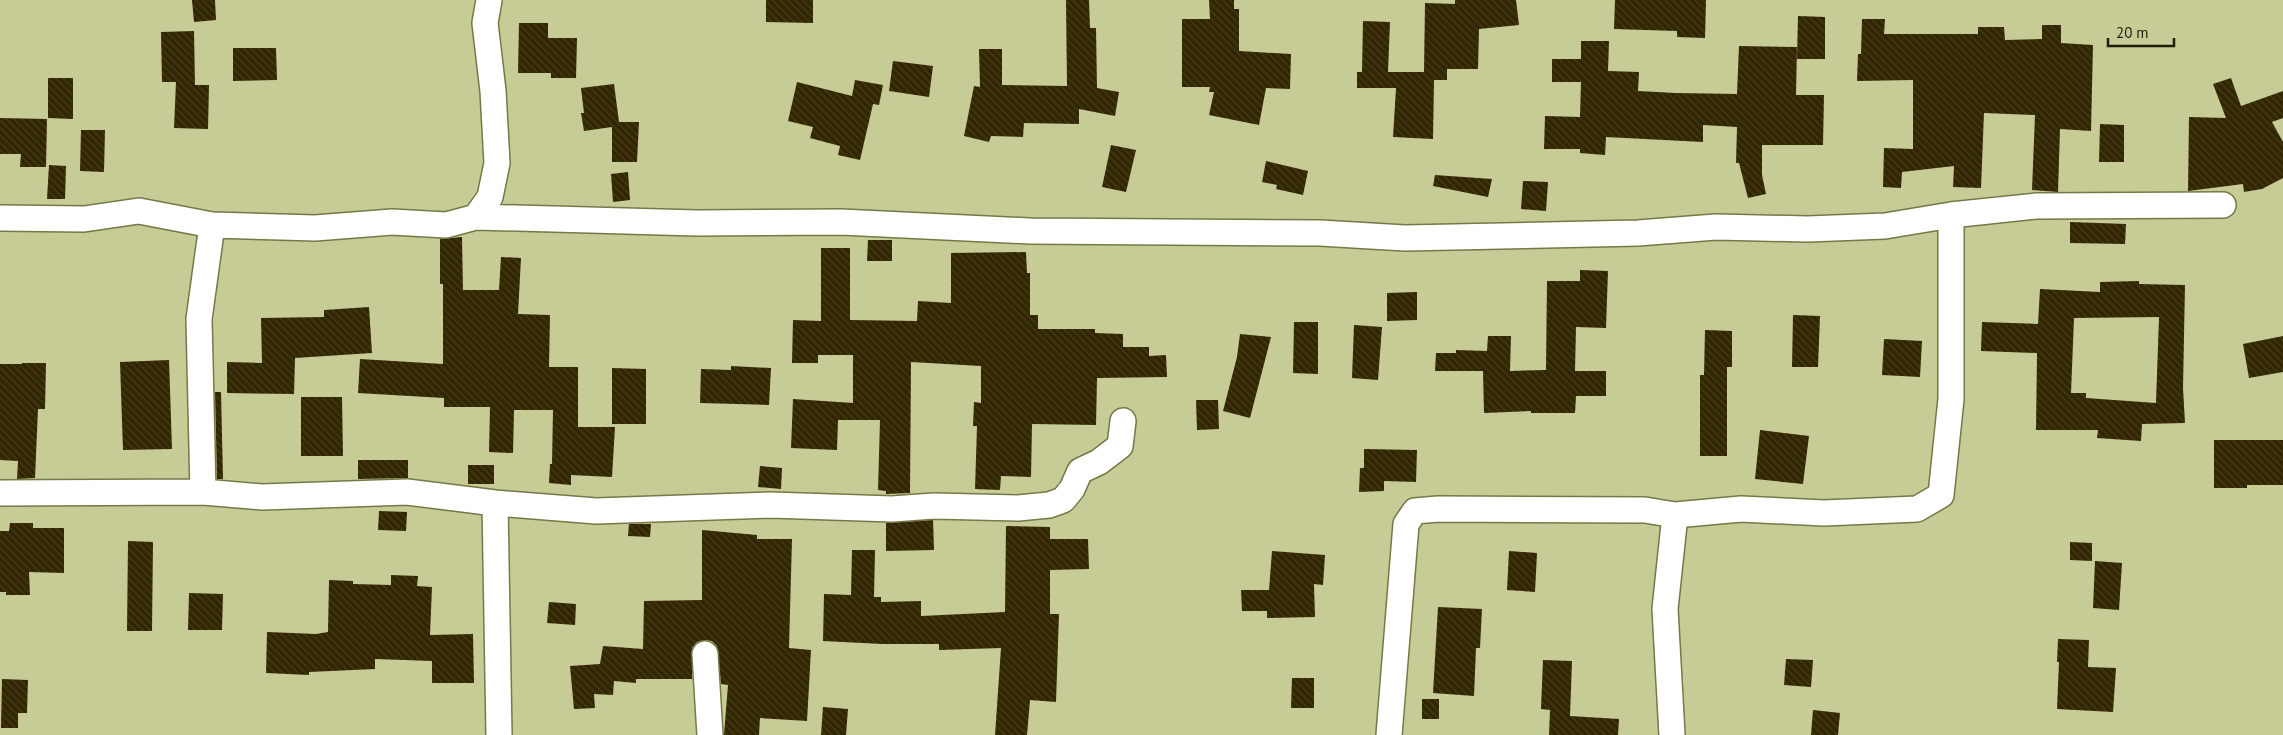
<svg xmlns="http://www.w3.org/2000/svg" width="2283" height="735" font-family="'PT Sans',sans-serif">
<defs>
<pattern id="building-back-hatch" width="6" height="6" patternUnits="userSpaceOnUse" patternTransform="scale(1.25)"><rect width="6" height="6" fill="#312600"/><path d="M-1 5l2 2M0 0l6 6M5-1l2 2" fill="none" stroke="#463c1b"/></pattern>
</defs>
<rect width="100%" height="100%" fill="#c7cb96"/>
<path fill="url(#building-back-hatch)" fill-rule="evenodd" d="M 192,0 L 215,0 L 216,20 L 194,22 Z
M 766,0 L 813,0 L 813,23 L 766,22 Z
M 1066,0 L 1089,0 L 1090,28 L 1096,28 L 1097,88 L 1119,92 L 1115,116 L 1079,109 L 1079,124 L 1024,123 L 1023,137 L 991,136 L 989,142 L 964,136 L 974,86 L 980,87 L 979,49 L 1002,49 L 1002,85 L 1067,86 Z
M 1209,0 L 1234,0 L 1234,9 L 1239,9 L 1239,51 L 1291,54 L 1290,89 L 1266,88 L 1259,125 L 1209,115 L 1214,92 L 1209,92 L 1210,87 L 1182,87 L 1182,19 L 1210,19 Z
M 1455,0 L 1516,0 L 1519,25 L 1479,29 L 1478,69 L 1447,69 L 1447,80 L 1434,80 L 1433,139 L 1393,137 L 1396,88 L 1357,88 L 1357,72 L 1362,72 L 1363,21 L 1390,22 L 1388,72 L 1424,72 L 1425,3 L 1455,4 Z
M 1615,0 L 1706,0 L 1705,38 L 1677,37 L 1677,31 L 1614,29 Z
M 1798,16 L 1825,17 L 1825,59 L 1797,59 Z
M 1862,19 L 1885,19 L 1884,34 L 1978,34 L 1978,27 L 2004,27 L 2005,40 L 2042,39 L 2042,25 L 2061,25 L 2061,43 L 2093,45 L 2091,131 L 2060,129 L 2058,192 L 2032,190 L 2035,115 L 1984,113 L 1981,188 L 1953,187 L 1954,166 L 1902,172 L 1901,188 L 1883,187 L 1884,148 L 1913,149 L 1913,80 L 1857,81 L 1858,54 L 1861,54 Z
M 519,23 L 548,23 L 548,38 L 577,38 L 576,78 L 551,78 L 551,73 L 518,73 Z
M 194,31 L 195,85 L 209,85 L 208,129 L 174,128 L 176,82 L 162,82 L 161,32 Z
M 1581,41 L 1609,41 L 1608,71 L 1639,72 L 1638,91 L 1676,93 L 1737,94 L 1739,46 L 1797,47 L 1796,95 L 1824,95 L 1823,145 L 1762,145 L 1762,175 L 1766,194 L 1748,198 L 1739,163 L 1736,163 L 1737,127 L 1703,125 L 1703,142 L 1606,137 L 1605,155 L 1580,153 L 1580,149 L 1544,149 L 1545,116 L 1580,117 L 1581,82 L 1552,82 L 1552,59 L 1581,59 Z
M 233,48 L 276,48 L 277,80 L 233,81 Z
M 893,61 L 933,66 L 929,97 L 889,91 Z
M 48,78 L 73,78 L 73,119 L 48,118 Z
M 2231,78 L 2241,106 L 2283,91 L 2283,118 L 2272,122 L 2283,142 L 2283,178 L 2262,189 L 2244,192 L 2243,184 L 2188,191 L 2189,117 L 2226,118 L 2213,84 Z
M 855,80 L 883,85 L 879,105 L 873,104 L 860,160 L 838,155 L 840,146 L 810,138 L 813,127 L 788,121 L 797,82 L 852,96 Z
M 614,84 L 619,122 L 639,122 L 637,162 L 612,162 L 612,127 L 584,131 L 581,113 L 584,113 L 581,88 Z
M 0,118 L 47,119 L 46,167 L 20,167 L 21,154 L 0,154 Z
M 2100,124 L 2124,125 L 2124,162 L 2099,162 Z
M 81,130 L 105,130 L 104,172 L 80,171 Z
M 1111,145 L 1136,150 L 1126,192 L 1102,187 Z
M 1266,161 L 1308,171 L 1303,195 L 1276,189 L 1277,185 L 1262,182 Z
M 49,165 L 66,166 L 65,199 L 47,199 Z
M 628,172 L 630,200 L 613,202 L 611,174 Z
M 1435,175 L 1492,179 L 1488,197 L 1433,186 Z
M 1523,181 L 1548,182 L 1546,211 L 1521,209 Z
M 2070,222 L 2126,224 L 2125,244 L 2070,243 Z
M 462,237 L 463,290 L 499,290 L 501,257 L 521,258 L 518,314 L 550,315 L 549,367 L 578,367 L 578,427 L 615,427 L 612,477 L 571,475 L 571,485 L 549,483 L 550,464 L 552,464 L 553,410 L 514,410 L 513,453 L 489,452 L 490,407 L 444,407 L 444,398 L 358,393 L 360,359 L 443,364 L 443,284 L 440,284 L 440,239 Z
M 868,240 L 892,240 L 892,261 L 867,261 Z
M 821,248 L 850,248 L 850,320 L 917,321 L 918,301 L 951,303 L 951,253 L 1026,252 L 1027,273 L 1030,273 L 1030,315 L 1038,315 L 1038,329 L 1095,329 L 1095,333 L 1123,334 L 1123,347 L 1149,347 L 1149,356 L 1166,355 L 1167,377 L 1097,378 L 1096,425 L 1032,424 L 1031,477 L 1001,476 L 1000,490 L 975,489 L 977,426 L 973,426 L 974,402 L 981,403 L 981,366 L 911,362 L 910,493 L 886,494 L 886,491 L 878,490 L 880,420 L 838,420 L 837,450 L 791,448 L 793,399 L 853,403 L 853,355 L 818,355 L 818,363 L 792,363 L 793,320 L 821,321 Z
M 1580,270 L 1608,271 L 1606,328 L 1576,327 L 1575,371 L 1606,371 L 1606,396 L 1576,396 L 1575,413 L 1531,413 L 1531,411 L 1484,413 L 1483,371 L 1435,371 L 1436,353 L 1456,353 L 1456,350 L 1487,351 L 1488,336 L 1511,336 L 1510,371 L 1546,370 L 1547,281 L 1580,281 Z
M 2139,281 L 2139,284 L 2185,285 L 2183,388 L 2185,423 L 2142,424 L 2141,441 L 2097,438 L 2098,430 L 2036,430 L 2037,353 L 1981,351 L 1982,322 L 2038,324 L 2040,289 L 2100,292 L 2100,282 ZM 2159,317 L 2156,403 L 2086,398 L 2086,393 L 2071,393 L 2074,318 Z
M 1417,292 L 1417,320 L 1387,321 L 1387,293 Z
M 369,307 L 372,353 L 295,358 L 294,394 L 227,393 L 227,362 L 262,363 L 261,318 L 324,317 L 324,310 Z
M 1793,315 L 1820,316 L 1818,367 L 1792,367 Z
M 1294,322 L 1318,322 L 1318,374 L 1293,373 Z
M 1354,325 L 1382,327 L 1378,380 L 1352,378 Z
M 1705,330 L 1732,331 L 1732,367 L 1727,367 L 1727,456 L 1700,456 L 1700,375 L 1704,375 Z
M 1240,334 L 1271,337 L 1250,418 L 1223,411 L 1237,357 Z
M 2283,336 L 2283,372 L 2249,378 L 2243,344 Z
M 1884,339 L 1922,341 L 1920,377 L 1882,375 Z
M 169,360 L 172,449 L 123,450 L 120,362 Z
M 22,363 L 46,363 L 45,409 L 38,409 L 35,478 L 17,479 L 18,461 L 0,460 L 0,364 L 22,364 Z
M 731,366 L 771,368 L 769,405 L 700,403 L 701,369 L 731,370 Z
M 612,368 L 646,369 L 646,424 L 612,424 Z
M 215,392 L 221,392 L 223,479 L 217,479 Z
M 301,397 L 342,397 L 343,456 L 301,456 Z
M 1196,400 L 1218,400 L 1219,429 L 1197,430 Z
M 1760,430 L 1809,436 L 1803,484 L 1755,479 Z
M 2214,440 L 2283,440 L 2283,485 L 2247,485 L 2247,488 L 2214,488 Z
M 1364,449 L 1417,450 L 1416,482 L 1384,481 L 1384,491 L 1359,492 L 1360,468 L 1364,468 Z
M 358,460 L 408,460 L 408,478 L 358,479 Z
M 468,465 L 494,465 L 494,484 L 468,484 Z
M 760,466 L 782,468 L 781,489 L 758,487 Z
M 379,511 L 407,512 L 406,531 L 378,530 Z
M 933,520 L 934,550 L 886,551 L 886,523 Z
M 10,523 L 33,523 L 33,528 L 64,528 L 64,573 L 29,572 L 30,595 L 6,595 L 6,592 L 0,592 L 0,531 L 9,531 Z
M 629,524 L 651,524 L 650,537 L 628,536 Z
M 1006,526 L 1050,527 L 1050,539 L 1088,539 L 1089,569 L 1050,570 L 1050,614 L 1059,614 L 1056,702 L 1030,700 L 1027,735 L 995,735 L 1001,648 L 939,650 L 939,644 L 882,644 L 823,641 L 824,594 L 851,595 L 852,550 L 875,550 L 874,597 L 881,597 L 881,602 L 921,601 L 921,616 L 1005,612 Z
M 702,530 L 757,535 L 757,539 L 792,539 L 789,648 L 811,650 L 807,721 L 760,718 L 759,735 L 724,735 L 728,685 L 721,684 L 717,646 L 712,641 L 705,640 L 697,642 L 692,648 L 692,679 L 636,679 L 636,683 L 614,681 L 613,695 L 594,694 L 595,708 L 574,709 L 570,666 L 600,664 L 603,646 L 643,649 L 644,601 L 702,600 Z
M 128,541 L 153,542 L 152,631 L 127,631 Z
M 2070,542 L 2092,543 L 2092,561 L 2070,560 Z
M 1272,551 L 1325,555 L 1323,585 L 1314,584 L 1315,617 L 1267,618 L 1267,611 L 1242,611 L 1241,590 L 1269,590 Z
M 1509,551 L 1537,553 L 1535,592 L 1507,590 Z
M 2095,561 L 2122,563 L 2119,610 L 2093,608 Z
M 391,575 L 418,576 L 417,586 L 432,587 L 430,635 L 473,634 L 474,683 L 432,683 L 432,661 L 375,659 L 375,669 L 309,672 L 309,675 L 266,673 L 267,632 L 316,634 L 328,632 L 329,580 L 353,581 L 353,584 L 391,585 Z
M 189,593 L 223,594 L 222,630 L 188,630 Z
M 549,602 L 576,604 L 575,625 L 547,623 Z
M 1438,607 L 1482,609 L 1480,648 L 1476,648 L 1474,696 L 1433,693 Z
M 2058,639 L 2089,640 L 2088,667 L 2116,668 L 2113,712 L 2057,709 L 2059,662 L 2057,662 Z
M 1786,659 L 1813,660 L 1811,687 L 1784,685 Z
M 1543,660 L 1572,661 L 1570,716 L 1619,719 L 1618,735 L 1549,735 L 1550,710 L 1541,709 Z
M 1292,678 L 1314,678 L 1314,708 L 1291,708 Z
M 2,679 L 28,680 L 27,713 L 18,713 L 18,728 L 1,728 Z
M 1422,699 L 1439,699 L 1439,719 L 1422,719 Z
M 823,707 L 848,709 L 846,735 L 821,735 Z
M 1813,710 L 1840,713 L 1838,735 L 1811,735 Z"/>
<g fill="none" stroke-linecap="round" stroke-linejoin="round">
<defs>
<path id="minor" d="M 476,217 L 697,223 L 841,222 L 1030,231 L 1320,233 L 1405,238 L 1638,233 L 1716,227 L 1808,229 L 1885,226 L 1951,215 L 2036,206 L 2223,205
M 0,218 L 84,219 L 139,211 L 212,225 L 315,228 L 392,222 L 446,225 L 476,217 L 490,197 L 497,163 L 493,91 L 485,23 L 489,0
M 203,492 L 199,319 L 212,225
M 0,493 L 203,492 L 262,497 L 407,492 L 495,503 L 596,511 L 771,505 L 892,509 L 934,506 L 1018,508 L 1049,505 L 1063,500 L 1072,489 L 1080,471 L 1099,462 L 1120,446 L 1123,421
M 495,503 L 499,735
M 705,654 L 710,735
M 1389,735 L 1406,524 L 1415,511 L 1438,509 L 1645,510 L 1675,515 L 1741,509 L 1824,513 L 1917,509 L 1941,495 L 1951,399 L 1951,215
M 1672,735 L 1665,609 L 1675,515"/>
</defs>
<use href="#minor" stroke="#757946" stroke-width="28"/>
<use href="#minor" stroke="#fff" stroke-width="25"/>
</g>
<path d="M2108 38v8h66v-8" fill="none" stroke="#1d1e09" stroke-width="2.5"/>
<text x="2116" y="38" font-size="15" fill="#1d1e09" stroke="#c7cb96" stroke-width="4" paint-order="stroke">20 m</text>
</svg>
